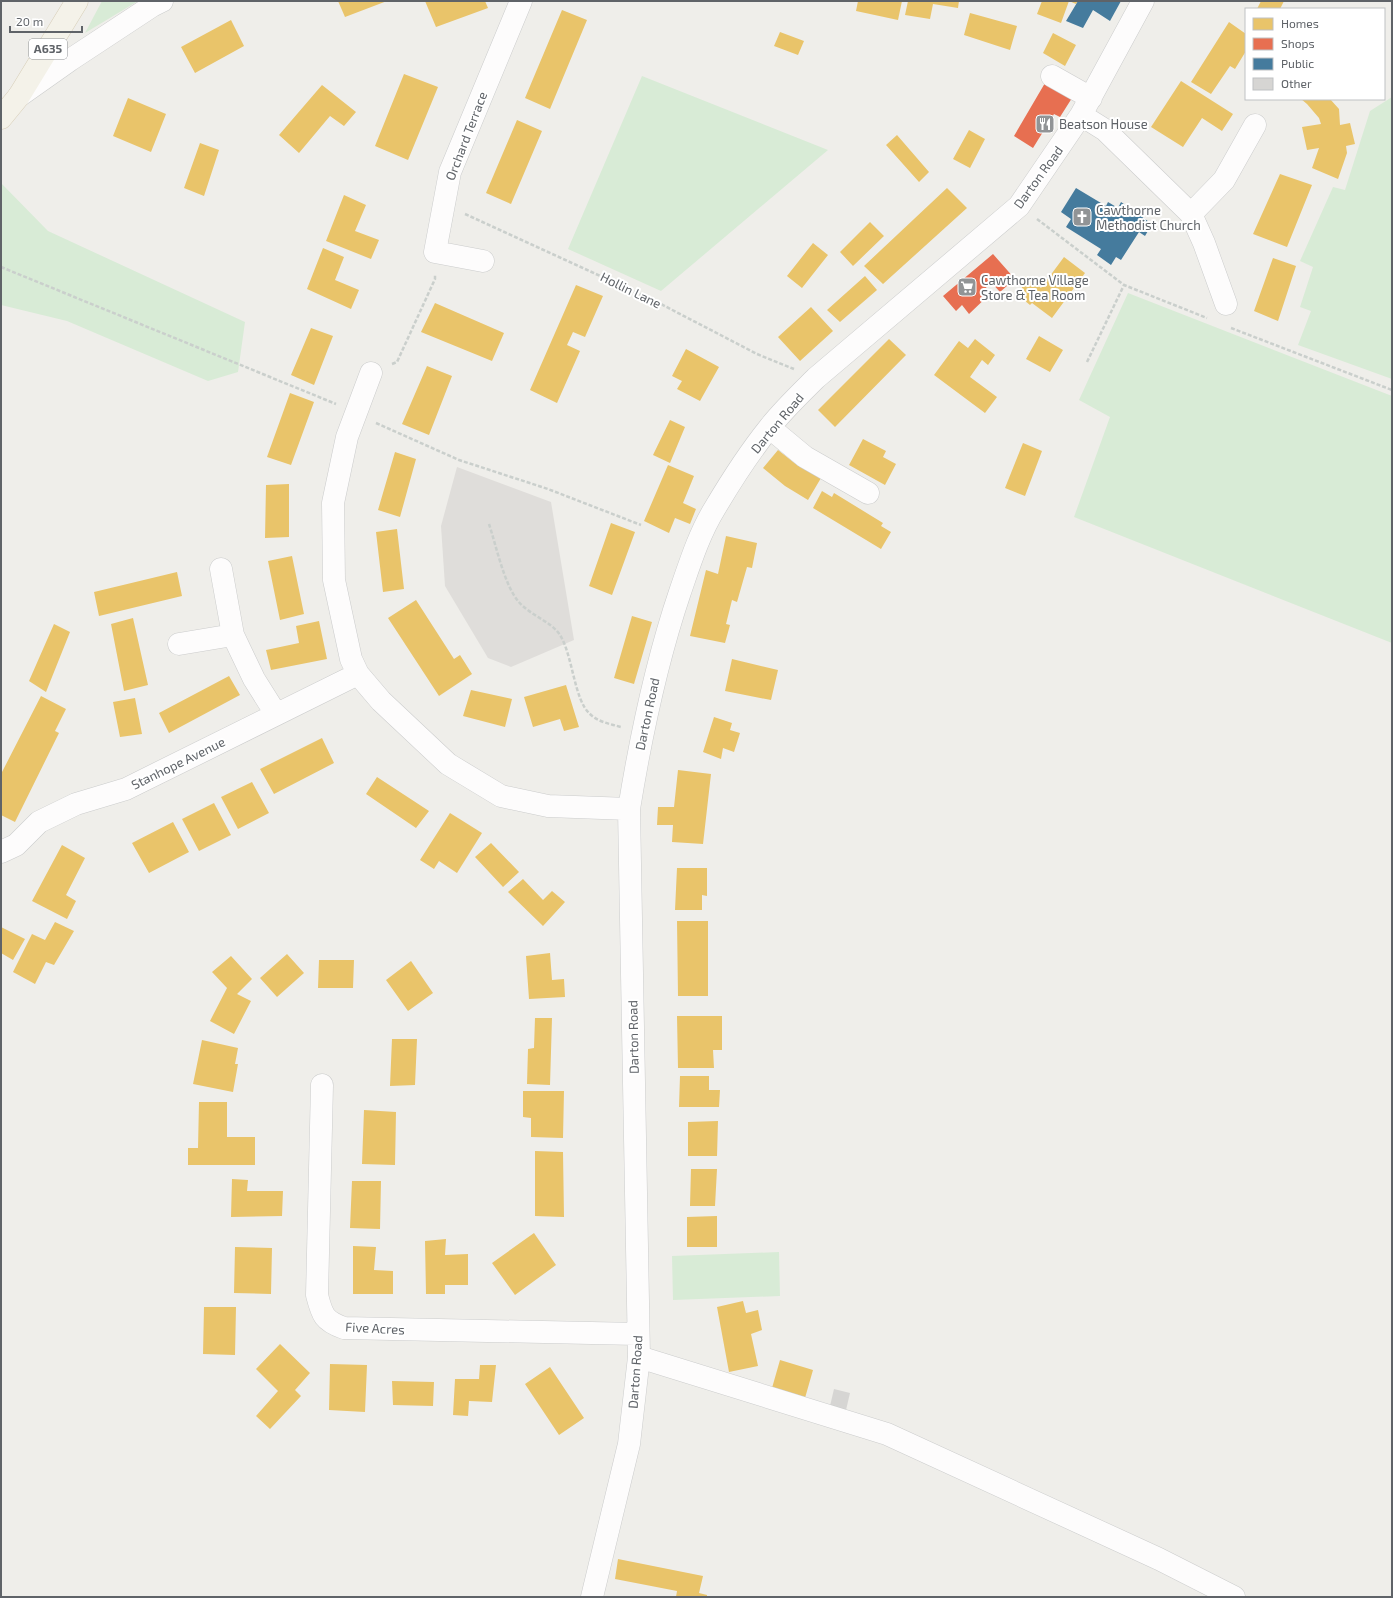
<svg xmlns="http://www.w3.org/2000/svg" width="1393" height="1598" font-family="'Exo 2',sans-serif">
<rect width="100%" height="100%" fill="#efeeea"/>
<path fill="#dfddda" d="M 457,467 L 551,502 L 574,640 L 511,667 L 488,658 L 445,586 L 441,526 Z"/>
<path fill="#d8ebd6" d="M 102,1 L 138,1 L 85,33 Z
M 642,76 L 828,150 L 661,291 L 568,249 Z
M 1392,97 L 1392,379 L 1298,345 L 1311,311 L 1300,307 L 1313,267 L 1300,261 L 1333,187 L 1345,190 L 1370,111 Z
M 1,183 L 48,231 L 245,322 L 238,372 L 208,381 L 67,321 L 1,305 Z
M 1128,293 L 1392,396 L 1392,643 L 1074,517 L 1110,417 L 1079,400 Z
M 779,1252 L 780,1296 L 673,1300 L 672,1256 Z"/>
<path fill="#e9c46a" d="M 338,1 L 387,1 L 345,17 Z
M 425,1 L 485,1 L 488,8 L 436,27 Z
M 858,1 L 902,1 L 898,20 L 856,11 Z
M 908,1 L 959,1 L 958,8 L 933,4 L 930,19 L 905,15 Z
M 1042,1 L 1078,1 L 1076,4 L 1069,1 L 1061,23 L 1037,14 Z
M 1261,1 L 1284,1 L 1280,9 L 1257,9 Z
M 562,10 L 587,20 L 550,109 L 525,98 Z
M 970,13 L 1017,26 L 1010,50 L 964,35 Z
M 231,20 L 244,46 L 195,73 L 181,47 Z
M 1229,22 L 1246,34 L 1246,51 L 1235,69 L 1230,66 L 1211,94 L 1191,82 Z
M 780,32 L 804,41 L 798,55 L 774,46 Z
M 1053,33 L 1076,45 L 1065,66 L 1043,53 Z
M 404,74 L 438,87 L 408,160 L 375,146 Z
M 1181,81 L 1233,114 L 1222,131 L 1202,118 L 1183,147 L 1151,127 Z
M 322,85 L 356,112 L 344,126 L 330,116 L 299,153 L 279,135 Z
M 128,98 L 166,114 L 151,152 L 113,136 Z
M 1301,99 L 1330,99 L 1339,109 L 1340,125 L 1350,123 L 1355,144 L 1346,146 L 1347,153 L 1338,179 L 1312,168 L 1319,148 L 1307,150 L 1302,127 L 1321,124 L 1319,118 L 1307,104 Z
M 517,120 L 542,131 L 511,204 L 486,193 Z
M 969,130 L 985,139 L 970,168 L 953,159 Z
M 897,135 L 929,172 L 919,182 L 886,145 Z
M 200,143 L 219,150 L 204,196 L 184,188 Z
M 1280,174 L 1312,185 L 1287,247 L 1253,234 Z
M 947,188 L 967,208 L 883,284 L 864,266 Z
M 344,195 L 366,205 L 355,231 L 379,240 L 371,259 L 326,241 Z
M 870,222 L 884,236 L 853,266 L 840,252 Z
M 813,243 L 828,255 L 802,288 L 787,276 Z
M 323,248 L 344,257 L 335,280 L 359,290 L 351,309 L 307,289 Z
M 1064,257 L 1085,273 L 1052,318 L 1032,303 L 1030,305 L 1019,296 L 1026,276 L 1041,288 Z
M 1273,258 L 1296,266 L 1278,321 L 1254,311 Z
M 865,276 L 877,290 L 840,322 L 827,310 Z
M 576,285 L 603,296 L 585,337 L 573,332 L 567,345 L 580,351 L 557,403 L 530,390 Z
M 435,303 L 504,333 L 492,361 L 421,332 Z
M 811,307 L 833,331 L 800,361 L 778,337 Z
M 311,328 L 333,336 L 314,385 L 291,375 Z
M 1039,336 L 1063,350 L 1050,372 L 1026,359 Z
M 889,339 L 906,355 L 835,427 L 818,410 Z
M 975,339 L 995,355 L 988,365 L 982,360 L 970,377 L 997,397 L 985,413 L 934,375 L 959,341 L 968,348 Z
M 686,349 L 719,367 L 700,401 L 677,389 L 682,381 L 672,376 Z
M 427,366 L 452,376 L 429,435 L 402,424 Z
M 290,393 L 314,402 L 291,465 L 267,457 Z
M 670,420 L 685,427 L 670,463 L 653,455 Z
M 863,439 L 886,451 L 883,457 L 896,464 L 885,485 L 849,465 Z
M 1023,443 L 1042,451 L 1025,496 L 1005,488 Z
M 778,450 L 797,465 L 821,478 L 808,500 L 785,486 L 763,468 Z
M 395,452 L 416,459 L 400,517 L 378,510 Z
M 668,465 L 694,476 L 683,503 L 696,509 L 690,524 L 675,518 L 669,533 L 644,521 Z
M 289,484 L 289,537 L 265,538 L 266,485 Z
M 822,491 L 832,497 L 834,493 L 883,523 L 881,526 L 891,532 L 881,549 L 813,508 Z
M 611,523 L 635,532 L 612,595 L 589,586 Z
M 397,529 L 404,589 L 383,592 L 376,532 Z
M 726,536 L 757,543 L 752,568 L 747,567 L 737,602 L 732,600 L 726,624 L 730,625 L 725,643 L 690,636 L 706,570 L 718,574 Z
M 292,556 L 304,614 L 280,620 L 268,561 Z
M 177,572 L 182,596 L 99,616 L 94,592 Z
M 416,600 L 454,659 L 460,655 L 472,674 L 439,696 L 388,618 Z
M 632,616 L 652,622 L 634,684 L 614,678 Z
M 133,618 L 148,685 L 124,691 L 111,624 Z
M 319,621 L 327,659 L 271,670 L 266,650 L 299,643 L 296,626 Z
M 54,624 L 70,632 L 46,692 L 29,681 Z
M 732,659 L 778,670 L 771,700 L 725,691 Z
M 229,676 L 240,695 L 169,733 L 159,713 Z
M 566,685 L 579,727 L 564,731 L 560,719 L 533,727 L 524,697 Z
M 471,690 L 512,699 L 505,727 L 463,716 Z
M 41,696 L 66,709 L 55,731 L 59,733 L 15,822 L 1,815 L 1,774 Z
M 135,698 L 142,734 L 120,737 L 113,702 Z
M 714,717 L 732,723 L 730,730 L 740,733 L 734,752 L 723,748 L 721,759 L 703,752 Z
M 322,738 L 334,763 L 274,794 L 260,769 Z
M 678,770 L 711,774 L 703,844 L 672,842 L 673,825 L 657,825 L 658,807 L 674,807 Z
M 377,777 L 429,811 L 416,828 L 366,794 Z
M 252,782 L 269,813 L 238,829 L 221,797 Z
M 214,803 L 231,835 L 199,851 L 182,819 Z
M 450,813 L 482,833 L 457,873 L 439,861 L 434,869 L 420,860 Z
M 173,822 L 189,852 L 149,873 L 132,843 Z
M 491,843 L 519,872 L 503,887 L 475,857 Z
M 62,845 L 85,858 L 66,895 L 76,901 L 67,919 L 32,901 Z
M 677,868 L 707,868 L 707,896 L 702,895 L 702,910 L 675,910 Z
M 523,879 L 543,900 L 552,891 L 565,902 L 543,926 L 508,892 Z
M 677,921 L 708,921 L 708,996 L 678,996 Z
M 55,922 L 74,931 L 54,965 L 46,962 L 35,984 L 13,972 L 32,934 L 45,940 Z
M 1,927 L 25,939 L 13,960 L 1,953 Z
M 550,953 L 552,980 L 564,979 L 565,997 L 529,999 L 526,956 Z
M 287,954 L 304,973 L 277,997 L 260,978 Z
M 231,956 L 252,979 L 237,994 L 251,1001 L 234,1034 L 210,1021 L 227,988 L 212,972 Z
M 319,960 L 354,960 L 353,988 L 318,988 Z
M 411,961 L 433,993 L 408,1011 L 386,980 Z
M 677,1016 L 722,1016 L 722,1050 L 713,1050 L 714,1068 L 678,1068 Z
M 535,1018 L 552,1018 L 550,1085 L 527,1084 L 528,1049 L 534,1048 Z
M 392,1039 L 417,1039 L 415,1085 L 390,1086 Z
M 202,1040 L 238,1048 L 235,1064 L 238,1064 L 233,1092 L 193,1084 Z
M 680,1076 L 709,1076 L 709,1090 L 720,1090 L 719,1107 L 679,1107 Z
M 523,1091 L 564,1091 L 563,1138 L 531,1137 L 531,1118 L 523,1117 Z
M 199,1102 L 227,1102 L 227,1137 L 255,1137 L 255,1165 L 188,1165 L 188,1148 L 198,1148 Z
M 364,1110 L 396,1112 L 395,1165 L 362,1164 Z
M 718,1121 L 717,1156 L 688,1156 L 688,1122 Z
M 535,1151 L 563,1152 L 564,1217 L 535,1216 Z
M 691,1169 L 717,1169 L 715,1206 L 690,1206 Z
M 232,1179 L 248,1180 L 247,1191 L 283,1191 L 282,1216 L 231,1217 Z
M 352,1181 L 381,1181 L 380,1229 L 350,1228 Z
M 717,1216 L 717,1247 L 687,1247 L 687,1217 Z
M 534,1233 L 556,1265 L 515,1295 L 492,1263 Z
M 446,1239 L 445,1255 L 468,1254 L 468,1285 L 445,1285 L 445,1294 L 426,1294 L 425,1241 Z
M 353,1246 L 376,1247 L 374,1270 L 393,1271 L 393,1294 L 353,1294 Z
M 235,1247 L 272,1248 L 271,1294 L 234,1293 Z
M 743,1301 L 746,1313 L 758,1310 L 762,1330 L 751,1334 L 758,1366 L 729,1372 L 717,1307 Z
M 204,1307 L 236,1307 L 235,1355 L 203,1354 Z
M 280,1344 L 310,1373 L 295,1390 L 301,1396 L 270,1429 L 256,1416 L 278,1391 L 256,1369 Z
M 780,1360 L 813,1370 L 805,1398 L 772,1388 Z
M 330,1364 L 367,1365 L 365,1412 L 329,1410 Z
M 480,1365 L 496,1365 L 492,1402 L 469,1401 L 468,1416 L 453,1415 L 455,1379 L 479,1379 Z
M 550,1367 L 584,1418 L 559,1435 L 525,1384 Z
M 392,1381 L 434,1382 L 433,1406 L 393,1405 Z
M 618,1559 L 703,1576 L 699,1593 L 707,1595 L 707,1597 L 676,1597 L 677,1591 L 615,1579 Z"/>
<path fill="#e76f51" d="M 1045,83 L 1072,98 L 1060,117 L 1054,114 L 1033,148 L 1014,136 Z
M 993,254 L 1015,279 L 1000,292 L 990,281 L 985,286 L 991,293 L 969,314 L 962,305 L 956,311 L 943,296 Z"/>
<path fill="#457b9d" d="M 1078,1 L 1121,1 L 1110,21 L 1093,10 L 1083,28 L 1066,21 Z
M 1076,188 L 1106,206 L 1108,202 L 1118,208 L 1121,202 L 1152,224 L 1145,236 L 1139,232 L 1121,260 L 1116,257 L 1111,265 L 1097,255 L 1101,249 L 1066,227 L 1071,219 L 1061,212 Z"/>
<path fill="#d6d5d3" d="M 834,1389 L 850,1393 L 846,1410 L 830,1406 Z"/>
<g fill="none" stroke-linecap="round" stroke-linejoin="round">
<defs>
<path id="minor" d="M 1052,76 L 1091,98
M 19,96 L 70,60 L 152,6 L 162,1
M 1081,115 L 1105,130 L 1191,214 L 1204,243 L 1226,304
M 1191,214 L 1224,180 L 1255,125
M 483,261 L 435,252 L 450,172 L 521,1
M 371,373 L 347,437 L 333,503 L 334,580 L 351,659 L 358,674 L 381,701 L 448,764 L 501,796 L 548,806 L 629,809
M 770,428 L 805,457 L 868,493
M 221,569 L 233,635 L 254,679 L 276,714
M 179,644 L 233,635
M 1,852 L 16,845 L 39,822 L 76,804 L 126,789 L 358,674
M 322,1085 L 317,1295 C 322,1315 324,1321 344,1328 L 638,1334
M 639,1357 L 887,1434 L 1159,1559 L 1234,1597
M 592,1597 L 629,1444 L 639,1357 L 629,809 C 641,735 656,663 680,592 C 690,563 699,534 715,508 C 731,481 749,453 769,428 C 783,410 800,394 816,378 L 1019,206 L 1081,115 L 1143,1"/>
<path id="major" d="M 1,118 L 19,96 L 77,1"/>
</defs>
<use href="#minor" stroke="#cbcccc" stroke-width="23"/>
<use href="#major" stroke="#d7ceb8" stroke-width="23"/>
<path stroke="#cacfcc" stroke-width="2.5" stroke-dasharray="4 2" stroke-linecap="butt" d="M 465,214 L 657,302 L 757,354 L 794,369
M 1037,219 L 1124,285 L 1207,318
M 1,267 L 336,404
M 1231,328 L 1392,390
M 1087,362 L 1124,285
M 392,364 L 397,362 L 435,279 L 435,275
M 376,423 L 459,460 L 548,489 L 641,525
M 489,524 C 496,545 504,584 518,601 C 529,615 551,621 560,635 C 573,656 574,700 590,714 C 598,722 610,724 621,727"/>
<use href="#minor" stroke="#fdfcfc" stroke-width="22"/>
<use href="#major" stroke="#f4f2e9" stroke-width="22"/>
</g>
<defs>
<symbol id="restaurant-square" viewBox="-11 -11 22 22"><rect x="-9" y="-9" width="18" height="18" rx="4" fill="#919496" stroke="#fff"/><path d="M-5-6h1v4h1v-4h1v4h1v-4h1v5L-1.5 .5V6h-2V.5L-5-1ZM5-6V6H3V1.5H1.5Q1.5-4 5-6Z" fill="#fff"/></symbol>
<symbol id="church-square" viewBox="-11 -11 22 22"><rect x="-9" y="-9" width="18" height="18" rx="4" fill="#919496" stroke="#fff"/><path d="M-1.2-6h2.4v3.5h3.3v2.4h-3.3V6h-2.4V-.1h-3.3v-2.4h3.3Z" fill="#fff"/></symbol>
<symbol id="supermarket-square" viewBox="-11 -11 22 22"><rect x="-9" y="-9" width="18" height="18" rx="4" fill="#919496" stroke="#fff"/><path d="M-6-5.5h2.5l.6 2H6L4.5 2H-2.5L-4.4-4H-6ZM-1.5 3.2a1.3 1.3 0 1 0 .1 0ZM3 3.2a1.3 1.3 0 1 0 .1 0Z" fill="#fff"/></symbol>
</defs>
<g fill-rule="evenodd">
<use href="#restaurant-square" x="1034" y="113" width="22" height="22"/>
<use href="#church-square" x="1071" y="206" width="22" height="22"/>
<use href="#supermarket-square" x="956" y="276" width="22" height="22"/>
</g>
<g text-anchor="middle" stroke-width="4" stroke-linejoin="round" paint-order="stroke">
<rect fill="#fff" stroke="#8f9295" stroke-width="1" x="29" y="39" width="38" height="20" rx="3"/>
<g font-size="12" font-weight="bold" fill="#5f6368">
<text x="48" y="53">A635</text>
</g>
<g font-size="13" fill="#5f6368" stroke="#fff" text-anchor="start">
<text x="1059" y="129">Beatson House</text>
<text x="1096" y="215">Cawthorne<tspan x="1096" dy="15">Methodist Church</tspan></text>
<text x="981" y="285">Cawthorne Village<tspan x="981" dy="15">Store &amp; Tea Room</tspan></text>
</g>
<g font-size="13" fill="#5f6368" stroke="#fff">
<text transform="translate(466 136) rotate(-69)" y="5">Orchard Terrace</text>
<text transform="translate(1038 177) rotate(-54)" y="5">Darton Road</text>
<text transform="translate(631 290) rotate(26)" y="5">Hollin Lane</text>
<text transform="translate(777 423) rotate(-50)" y="5">Darton Road</text>
<text transform="translate(647 714) rotate(-78)" y="5">Darton Road</text>
<text transform="translate(178 763) rotate(-26)" y="5">Stanhope Avenue</text>
<text transform="translate(633 1037) rotate(-91)" y="5">Darton Road</text>
<text transform="translate(375 1328) rotate(3)" y="5">Five Acres</text>
<text transform="translate(635 1372) rotate(-86)" y="5">Darton Road</text>
</g>
</g>
<rect width="1393" height="1598" fill="none" stroke="#5f6368" stroke-width="4"/>
<rect x="1245" y="8" width="140" height="92" fill="#ffffff" stroke="#bfc1c3"/>
<rect x="1253" y="18" width="20" height="12" fill="#e9c46a" stroke="#bfc1c3"/>
<text x="1281" y="28" font-size="12" fill="#5f6368">Homes</text>
<rect x="1253" y="38" width="20" height="12" fill="#e76f51" stroke="#bfc1c3"/>
<text x="1281" y="48" font-size="12" fill="#5f6368">Shops</text>
<rect x="1253" y="58" width="20" height="12" fill="#457b9d" stroke="#bfc1c3"/>
<text x="1281" y="68" font-size="12" fill="#5f6368">Public</text>
<rect x="1253" y="78" width="20" height="12" fill="#d6d5d3" stroke="#bfc1c3"/>
<text x="1281" y="88" font-size="12" fill="#5f6368">Other</text>
<path d="M10 26v6h72v-6" fill="none" stroke="#5f6368" stroke-width="2"/>
<text x="16" y="26" font-size="12" fill="#5f6368" stroke="#ffffff" stroke-width="3" paint-order="stroke">20 m</text>
</svg>
